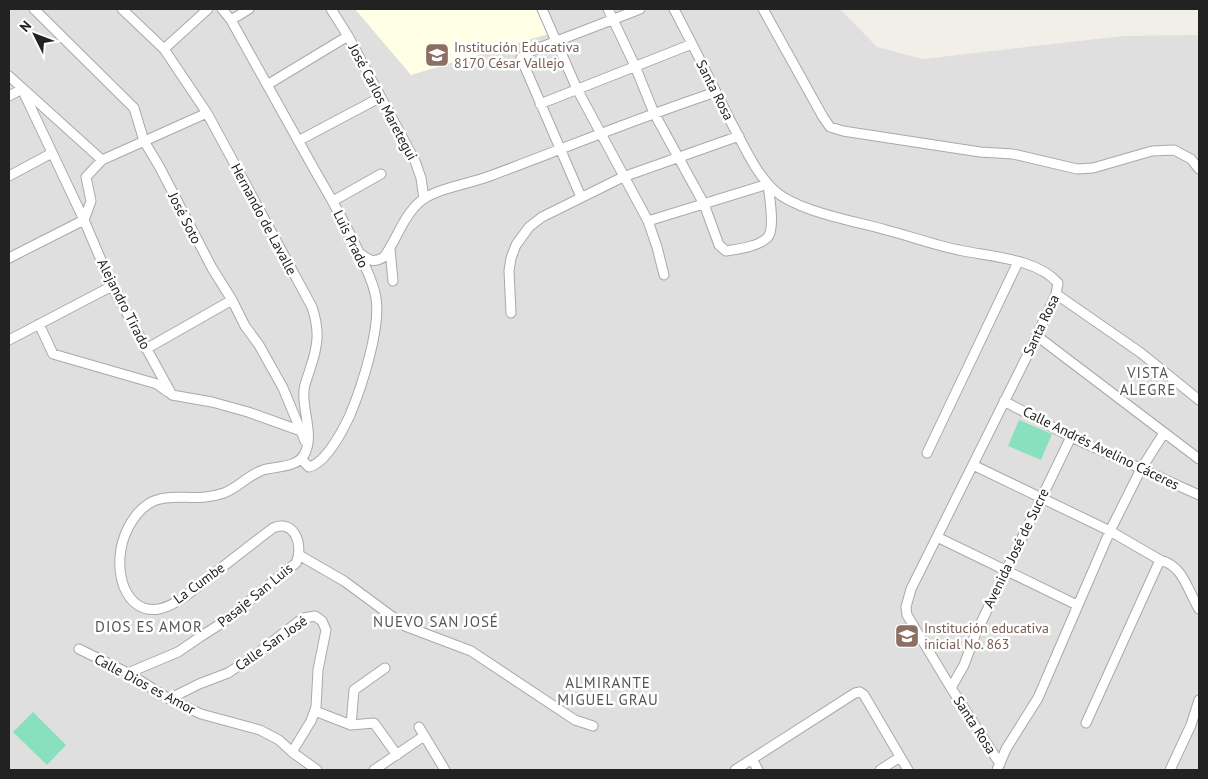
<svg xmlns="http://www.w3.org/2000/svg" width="1208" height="779" font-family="'PT Sans',sans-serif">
<rect width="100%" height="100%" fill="#f2efe9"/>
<path fill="#e0dfdf" d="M 9,9 L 840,9 L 877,47 L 923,59 L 1123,36 L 1199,35 L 1199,770 L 9,770 Z"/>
<path fill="#ffffe5" d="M 355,9 L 537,9 L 548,34 L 411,75 Z"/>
<path fill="#88e0be" d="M 1019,420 L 1052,434 L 1041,460 L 1008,446 Z
M 33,712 L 66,745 L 47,765 L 13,732 Z"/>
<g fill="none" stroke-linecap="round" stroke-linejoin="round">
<defs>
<path id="street" d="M 34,9 L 134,108 L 144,141 L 159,166 L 212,268 L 232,300 L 245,326 L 259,345 L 283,388 L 305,441
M 122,9 L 164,49 L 207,113 L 312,307 C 320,331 318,346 310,369 C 308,377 304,384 304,391 C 302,411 315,436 304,455 C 296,468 276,466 263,470 C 248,475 238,488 224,493 C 184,507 154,479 128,528 C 119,546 117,568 124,587 C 130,602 142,612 159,609 C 178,605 195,588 210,577 C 231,560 252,544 273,528 C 295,518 304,547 296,563 L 225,621 L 200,637 L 178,652 L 128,673
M 222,9 L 231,20 C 259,70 286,119 314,169 C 331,198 348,228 362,259 C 367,271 374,284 376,298 C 381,328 362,386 350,415 C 343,430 326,463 309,467 L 301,459
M 331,9 L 348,36 L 415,161 L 421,178 L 424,199
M 542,9 L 577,89 L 648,221 L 657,247 L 664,275
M 608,9 L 635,66 L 654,113 L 704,204 L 719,245 L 726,251 C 738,249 757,247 767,238 C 776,230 769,195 768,184 L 648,221
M 674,9 C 694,47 713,86 732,124 C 744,146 756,174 775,191 C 799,212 855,221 886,230 C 910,236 934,245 959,250 C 990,257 1036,258 1058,283 L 1056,294 L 1032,346 L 911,589 L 906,607 L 907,615 L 951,688 L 1000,764
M 763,9 L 823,117 L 830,127 L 843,131 L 980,152 L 1013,154 L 1077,169 L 1093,168 L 1152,151 L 1174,150 L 1191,159 L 1199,169
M 231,20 L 249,9
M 164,49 L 208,9
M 9,76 L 102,160
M 267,85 L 348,36
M 9,96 L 22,89 L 84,220 L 112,286 L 172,395
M 540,104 L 692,44
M 298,141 L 381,97
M 9,176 L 52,153
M 581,197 L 521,58 L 526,53 L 640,9
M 333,201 L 381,174
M 390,249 L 393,281
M 361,254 C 370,261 374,263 384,257 C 397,239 404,214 422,200 C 441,187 469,184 490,176 C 565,148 640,117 716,92
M 9,258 L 84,220 L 91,201 L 86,177 L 102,160 L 207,113
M 1056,294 L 1141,353 L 1199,400
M 511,313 L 509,271 L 511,258 L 516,245 L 529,227 L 542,217 L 623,177 L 739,136
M 39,324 L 53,354 L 157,384 L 168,392
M 1037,336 L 1199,459
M 9,340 L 112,286
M 146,349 L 232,300
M 172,395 L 212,402 L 248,412 L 301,431
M 1004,401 L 1071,437 L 1199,495
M 927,453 L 1018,262
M 973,465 L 1110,531 L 1160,560 C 1184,566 1187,590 1199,609
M 937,537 L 1077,605
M 299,555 L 344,581 L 405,626 L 471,651 L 575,720 L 593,726
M 79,649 L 128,673 L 169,699 L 201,714 L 260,730 L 279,740 L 292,752 L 317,770
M 951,688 L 964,665 L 976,633 L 1071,437
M 169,699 L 199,684 L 228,673 L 254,656 L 299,621 L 304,618 L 315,616 L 322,621 L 326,630 L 318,670 L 316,707 L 311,721 L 292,752
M 315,711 L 351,725 L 374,723 L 397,755
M 1086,723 L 1160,560
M 351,725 L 354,690 L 385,668
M 419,727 L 445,770
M 752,759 L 758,770
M 374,770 L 424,736
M 735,770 L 855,693 L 860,692 L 864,695 L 908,770
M 880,770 L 900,757
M 997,770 L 1006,749 L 1038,698 L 1110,531 L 1141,469 L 1164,433
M 1170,770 L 1191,725 L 1199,700"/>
</defs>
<use href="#street" stroke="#a9a9a9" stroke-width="11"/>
<use href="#street" stroke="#fff" stroke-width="9"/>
</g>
<defs>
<symbol id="school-square" viewBox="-11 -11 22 22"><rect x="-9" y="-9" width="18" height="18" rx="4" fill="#8d6e63" stroke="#fff"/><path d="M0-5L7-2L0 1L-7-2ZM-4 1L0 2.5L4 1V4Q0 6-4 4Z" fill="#fff"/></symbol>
</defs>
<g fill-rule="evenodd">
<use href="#school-square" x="423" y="41" width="28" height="28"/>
<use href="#school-square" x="893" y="622" width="28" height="28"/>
</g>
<g text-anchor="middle" stroke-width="5" stroke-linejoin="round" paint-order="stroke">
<g font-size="14" fill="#785e54" stroke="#fff" text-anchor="start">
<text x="454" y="52">Institución Educativa<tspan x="454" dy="16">8170 César Vallejo</tspan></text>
<text x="924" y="633">Institución educativa<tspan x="924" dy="16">inicial No. 863</tspan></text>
</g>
<g font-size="14" fill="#222" stroke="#fff">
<text transform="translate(715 90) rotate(63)" y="5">Santa Rosa</text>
<text transform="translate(383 102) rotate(62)" y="5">José Carlos Maretegui</text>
<text transform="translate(185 218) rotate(63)" y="5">José Soto</text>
<text transform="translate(264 219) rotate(62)" y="5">Hernando de Lavalle</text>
<text transform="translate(351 239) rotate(64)" y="5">Luis Prado</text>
<text transform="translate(124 304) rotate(63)" y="5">Alejandro Tirado</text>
<text transform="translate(1041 325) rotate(-65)" y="5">Santa Rosa</text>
<text transform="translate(1101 448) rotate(26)" y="5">Calle Andrés Avelino Cáceres</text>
<text transform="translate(1016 548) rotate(-64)" y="5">Avenida José de Sucre</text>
<text transform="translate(199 583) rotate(-36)" y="5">La Cumbe</text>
<text transform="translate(255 595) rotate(-39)" y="5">Pasaje San Luis</text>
<text transform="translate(271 643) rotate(-35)" y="5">Calle San José</text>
<text transform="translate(145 684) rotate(28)" y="5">Calle Dios es Amor</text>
<text transform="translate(975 725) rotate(57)" y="5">Santa Rosa</text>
</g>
<g font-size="15" letter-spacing="1" fill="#555" stroke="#fff">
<text x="1148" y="378">VISTA<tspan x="1148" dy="17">ALEGRE</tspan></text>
<text x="436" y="627">NUEVO SAN JOSÉ</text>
<text x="149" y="632">DIOS ES AMOR</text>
<text x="608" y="688">ALMIRANTE<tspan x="608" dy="17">MIGUEL GRAU</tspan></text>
</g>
</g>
<rect width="1208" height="779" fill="none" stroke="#222222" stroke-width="20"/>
<g transform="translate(35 35) rotate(312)" stroke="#ffffff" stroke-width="4" paint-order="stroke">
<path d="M0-4L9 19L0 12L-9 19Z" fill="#222222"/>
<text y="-8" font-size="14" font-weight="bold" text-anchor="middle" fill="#222222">N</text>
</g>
</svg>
